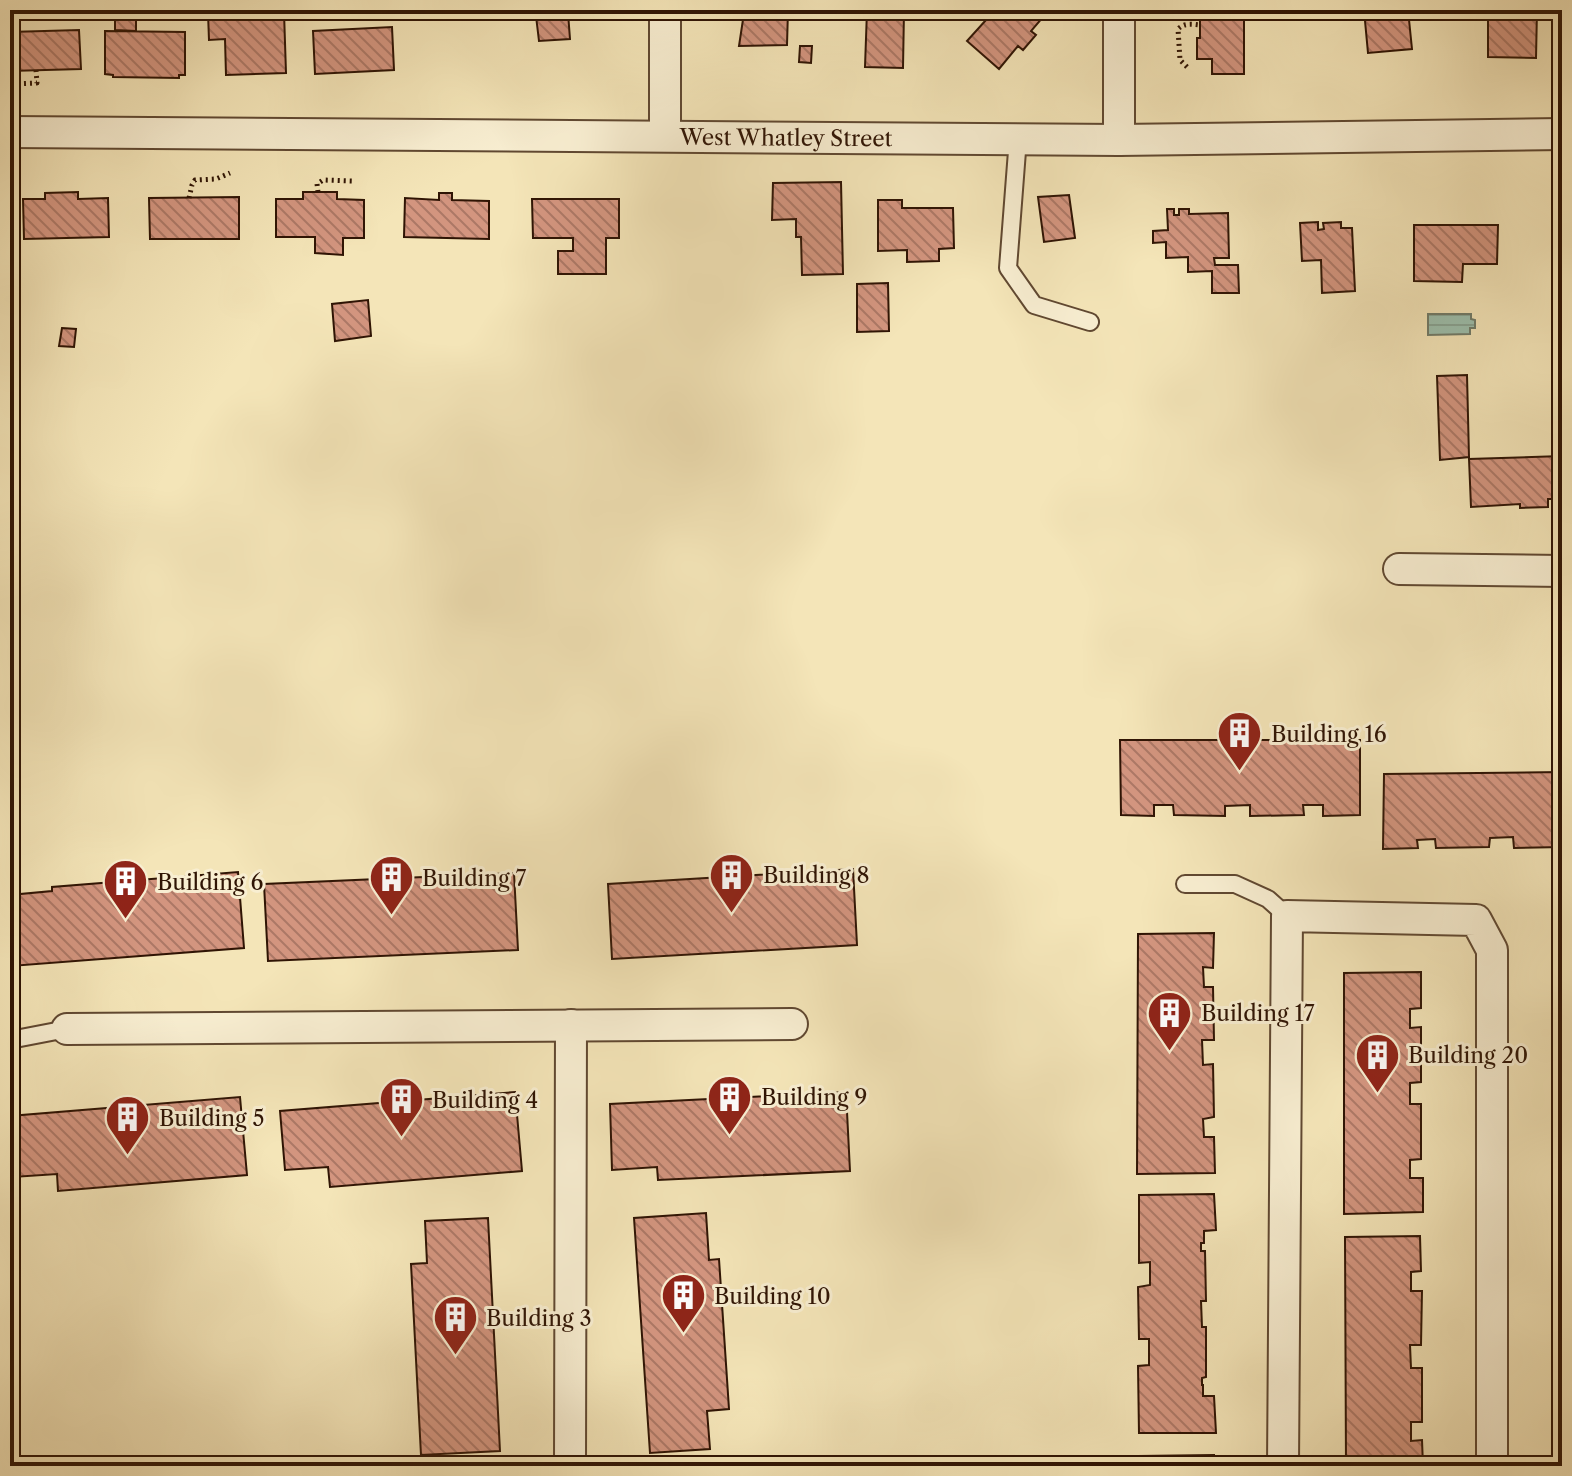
<svg xmlns="http://www.w3.org/2000/svg" width="1572" height="1476" font-family="'Libre Caslon Text',serif">
<defs>
<pattern id="water-rules" width="6" height="5" patternUnits="userSpaceOnUse" patternTransform="scale(2)"><rect width="6" height="5" fill="#9cbfad"/><path d="M0 2.5h6" fill="none" stroke="#87a393"/></pattern>
<pattern id="building-back-hatch" width="6" height="6" patternUnits="userSpaceOnUse" patternTransform="scale(2)"><rect width="6" height="6" fill="#d3957f"/><path d="M-1 5l2 2M0 0l6 6M5-1l2 2" fill="none" stroke="#ac7866"/></pattern>
</defs>
<rect width="100%" height="100%" fill="#f4e5b8"/>
<filter id="stains"><feTurbulence type="fractalNoise" baseFrequency=".0025" numOctaves="4"/><feColorMatrix values="0 0 0 0 .2 0 0 0 0 .09 0 0 0 0 .02 0 0 0 .5 -.17"/></filter>
<radialGradient id="worn" r=".72"><stop offset=".6" stop-color="#630" stop-opacity="0"/><stop offset="1" stop-color="#630" stop-opacity=".3"/></radialGradient>
<path fill="url(#water-rules)" stroke="#707b69" stroke-width="2" d="M 1428,314 L 1471,314 L 1471,319 L 1475,320 L 1475,328 L 1470,328 L 1470,334 L 1428,335 Z"/>
<path fill="url(#building-back-hatch)" stroke="#2f1404" stroke-width="2" d="M 737,10 L 788,10 L 787,45 L 739,46 L 744,13 L 737,13 Z
M 867,10 L 904,11 L 903,68 L 865,67 Z
M 995,10 L 1049,10 L 1031,31 L 1036,35 L 1023,50 L 1018,46 L 999,69 L 967,41 Z
M 1197,10 L 1244,10 L 1244,74 L 1212,74 L 1212,59 L 1197,59 L 1197,38 L 1200,38 L 1200,19 L 1197,19 Z
M 1364,10 L 1408,10 L 1412,49 L 1368,53 Z
M 1488,10 L 1537,10 L 1536,58 L 1488,57 Z
M 115,12 L 136,13 L 136,31 L 115,30 Z
M 246,12 L 246,14 L 284,12 L 286,73 L 226,75 L 225,39 L 209,40 L 208,13 Z
M 568,13 L 570,39 L 539,41 L 536,16 Z
M 392,27 L 394,70 L 315,74 L 313,31 Z
M 79,30 L 81,69 L 10,71 L 10,32 Z
M 105,31 L 185,32 L 185,75 L 179,75 L 179,78 L 113,77 L 113,75 L 105,74 Z
M 800,46 L 812,46 L 811,63 L 799,62 Z
M 841,182 L 843,274 L 802,275 L 801,237 L 796,237 L 796,219 L 772,220 L 773,183 Z
M 78,192 L 78,199 L 108,198 L 109,237 L 24,239 L 23,199 L 45,199 L 45,193 Z
M 303,192 L 337,192 L 337,199 L 364,200 L 364,238 L 343,238 L 343,255 L 315,253 L 315,237 L 276,237 L 276,199 L 303,199 Z
M 439,193 L 452,193 L 452,200 L 489,201 L 489,239 L 404,237 L 405,198 L 439,200 Z
M 1069,195 L 1075,238 L 1044,242 L 1038,197 Z
M 239,197 L 239,239 L 150,239 L 149,198 Z
M 532,199 L 619,199 L 619,238 L 606,238 L 606,274 L 558,274 L 558,251 L 573,251 L 573,238 L 533,238 Z
M 878,200 L 902,200 L 902,208 L 953,208 L 954,248 L 939,249 L 939,261 L 907,262 L 907,250 L 878,251 Z
M 1167,209 L 1174,209 L 1174,215 L 1179,215 L 1179,209 L 1189,209 L 1189,214 L 1228,213 L 1229,258 L 1214,258 L 1215,265 L 1238,265 L 1239,293 L 1212,293 L 1212,271 L 1188,272 L 1188,257 L 1166,258 L 1166,242 L 1153,243 L 1153,231 L 1168,230 Z
M 1318,222 L 1318,230 L 1324,229 L 1323,223 L 1341,222 L 1341,228 L 1352,228 L 1355,291 L 1322,293 L 1321,260 L 1302,261 L 1300,223 Z
M 1414,225 L 1498,225 L 1497,264 L 1463,264 L 1462,282 L 1414,281 Z
M 888,283 L 889,331 L 857,332 L 857,284 Z
M 368,300 L 371,336 L 335,341 L 332,304 Z
M 62,328 L 76,329 L 74,347 L 59,346 Z
M 1467,375 L 1469,457 L 1440,460 L 1437,376 Z
M 1562,456 L 1562,499 L 1548,499 L 1548,507 L 1520,508 L 1520,504 L 1471,507 L 1469,459 Z
M 1120,740 L 1360,740 L 1360,815 L 1323,816 L 1323,805 L 1303,805 L 1304,815 L 1250,816 L 1250,805 L 1225,806 L 1225,816 L 1174,815 L 1173,805 L 1154,805 L 1154,816 L 1121,815 Z
M 1562,772 L 1562,847 L 1514,848 L 1513,837 L 1490,838 L 1489,847 L 1436,848 L 1435,839 L 1417,840 L 1418,848 L 1383,849 L 1384,774 Z
M 853,869 L 857,945 L 612,959 L 608,884 Z
M 238,872 L 244,948 L 11,966 L 10,895 L 52,891 L 52,887 Z
M 514,873 L 518,950 L 268,961 L 264,884 Z
M 1214,933 L 1213,968 L 1203,967 L 1204,987 L 1213,987 L 1214,1040 L 1202,1040 L 1203,1065 L 1213,1064 L 1214,1117 L 1203,1119 L 1204,1137 L 1214,1137 L 1215,1173 L 1137,1174 L 1138,934 Z
M 1421,972 L 1421,1008 L 1410,1009 L 1410,1028 L 1421,1027 L 1421,1082 L 1410,1083 L 1410,1104 L 1421,1104 L 1421,1159 L 1410,1160 L 1410,1178 L 1423,1178 L 1423,1212 L 1344,1214 L 1344,973 Z
M 515,1092 L 522,1171 L 330,1187 L 328,1167 L 285,1170 L 280,1111 Z
M 846,1092 L 850,1171 L 658,1180 L 657,1167 L 612,1170 L 610,1104 Z
M 240,1097 L 247,1175 L 58,1191 L 57,1174 L 13,1177 L 10,1116 Z
M 1214,1194 L 1216,1230 L 1204,1231 L 1204,1243 L 1201,1243 L 1201,1251 L 1205,1251 L 1206,1301 L 1201,1301 L 1202,1327 L 1206,1327 L 1206,1377 L 1202,1378 L 1202,1385 L 1203,1385 L 1203,1396 L 1214,1396 L 1216,1433 L 1139,1433 L 1138,1366 L 1149,1365 L 1149,1339 L 1139,1339 L 1138,1287 L 1150,1285 L 1150,1262 L 1139,1263 L 1139,1195 Z
M 706,1213 L 709,1260 L 719,1259 L 729,1409 L 707,1411 L 710,1449 L 650,1453 L 634,1218 Z
M 488,1218 L 500,1451 L 421,1455 L 411,1264 L 427,1263 L 425,1221 Z
M 1420,1236 L 1421,1271 L 1411,1272 L 1411,1291 L 1422,1291 L 1421,1345 L 1410,1345 L 1411,1368 L 1422,1368 L 1422,1422 L 1411,1422 L 1411,1441 L 1422,1440 L 1423,1466 L 1346,1466 L 1345,1237 Z
M 1214,1455 L 1214,1466 L 1139,1466 L 1139,1456 Z
M 886,1460 L 931,1462 L 931,1466 L 885,1466 Z"/>
<g fill="none" stroke-linecap="round" stroke-linejoin="round">
<defs>
<path id="lane" d="M 1018,138 L 1008,268 L 1034,305 L 1090,322
M 1185,884 L 1235,884 L 1268,899 L 1287,916
M 10,1040 L 67,1029"/>
<g id="street">
<path d="M 665,10 L 665,135"/>
<path id="s1" d="M 10,132 L 1119,140 L 1562,134"/>
<path d="M 1119,140 L 1119,10"/>
<path d="M 1399,569 L 1562,571"/>
<path d="M 67,1029 L 792,1024"/>
<path d="M 570,1466 L 571,1025"/>
<path d="M 1283,1466 L 1287,916 L 1476,920 L 1492,950 L 1492,1466"/>
</g>
</defs>
<use href="#lane" stroke="#604831" stroke-width="20"/>
<use href="#street" stroke="#604831" stroke-width="34"/>
<path stroke="#2f1404" stroke-width="5" stroke-dasharray="2 4" stroke-linecap="butt" d="M 1187,67 L 1180,60 L 1178,29 C 1184,23 1191,24 1200,25
M 12,84 L 37,83 L 36,70
M 318,192 L 317,184 L 323,180 L 353,181
M 189,198 L 192,185 L 195,180 L 216,179 L 230,173"/>
<use href="#lane" stroke="#f8eed1" stroke-width="16"/>
<use href="#street" stroke="#f8eed1" stroke-width="30"/>
</g>
<defs>
<symbol id="building-pin" viewBox="-11 -11 22 30"><path d="M0 17L-7.5 6A9.5 9.5 0 1 1 7.5 6Z" fill="#8f2418" stroke="#f8eed1"/><path d="M-4-6H4V6H1V3H-1V6H-4ZM-2.5-4.3h1.7v1.8h-1.7ZM.8-4.3h1.7v1.8H.8ZM-2.5-1h1.7V.8h-1.7ZM.8-1h1.7V.8H.8Z" fill="#fff"/></symbol>
</defs>
<g fill-rule="evenodd">
<use href="#building-pin" x="1214" y="708" width="51" height="69"/>
<use href="#building-pin" x="706" y="850" width="51" height="69"/>
<use href="#building-pin" x="366" y="852" width="51" height="69"/>
<use href="#building-pin" x="100" y="856" width="51" height="69"/>
<use href="#building-pin" x="1144" y="988" width="51" height="69"/>
<use href="#building-pin" x="1352" y="1030" width="51" height="69"/>
<use href="#building-pin" x="704" y="1072" width="51" height="69"/>
<use href="#building-pin" x="376" y="1074" width="51" height="69"/>
<use href="#building-pin" x="102" y="1092" width="51" height="69"/>
<use href="#building-pin" x="658" y="1270" width="51" height="69"/>
<use href="#building-pin" x="430" y="1292" width="51" height="69"/>
</g>
<g text-anchor="middle" stroke-width="6" stroke-linejoin="round" paint-order="stroke">
<g font-size="22" fill="#2f1404" stroke="#f8eed1">
<text dy="8" stroke="none"><textPath href="#s1" startOffset="776">West Whatley Street</textPath></text>
</g>
<g font-size="22" fill="#2f1404" stroke="#f8eed1" text-anchor="start">
<text x="1271" y="742">Building 16</text>
<text x="763" y="883">Building 8</text>
<text x="422" y="886">Building 7</text>
<text x="157" y="890">Building 6</text>
<text x="1201" y="1021">Building 17</text>
<text x="1408" y="1063">Building 20</text>
<text x="761" y="1105">Building 9</text>
<text x="432" y="1108">Building 4</text>
<text x="159" y="1126">Building 5</text>
<text x="714" y="1304">Building 10</text>
<text x="486" y="1326">Building 3</text>
</g>
</g>
<rect width="1572" height="1476" fill="none" stroke="#f4e5b8" stroke-width="40"/>
<rect x="12" y="12" width="1548" height="1452" fill="none" stroke="#2f1404" stroke-width="4"/>
<rect x="20" y="20" width="1532" height="1436" fill="none" stroke="#2f1404" stroke-width="2"/>
<rect width="100%" height="100%" filter="url(#stains)"/>
<rect width="100%" height="100%" fill="url(#worn)"/>
</svg>
